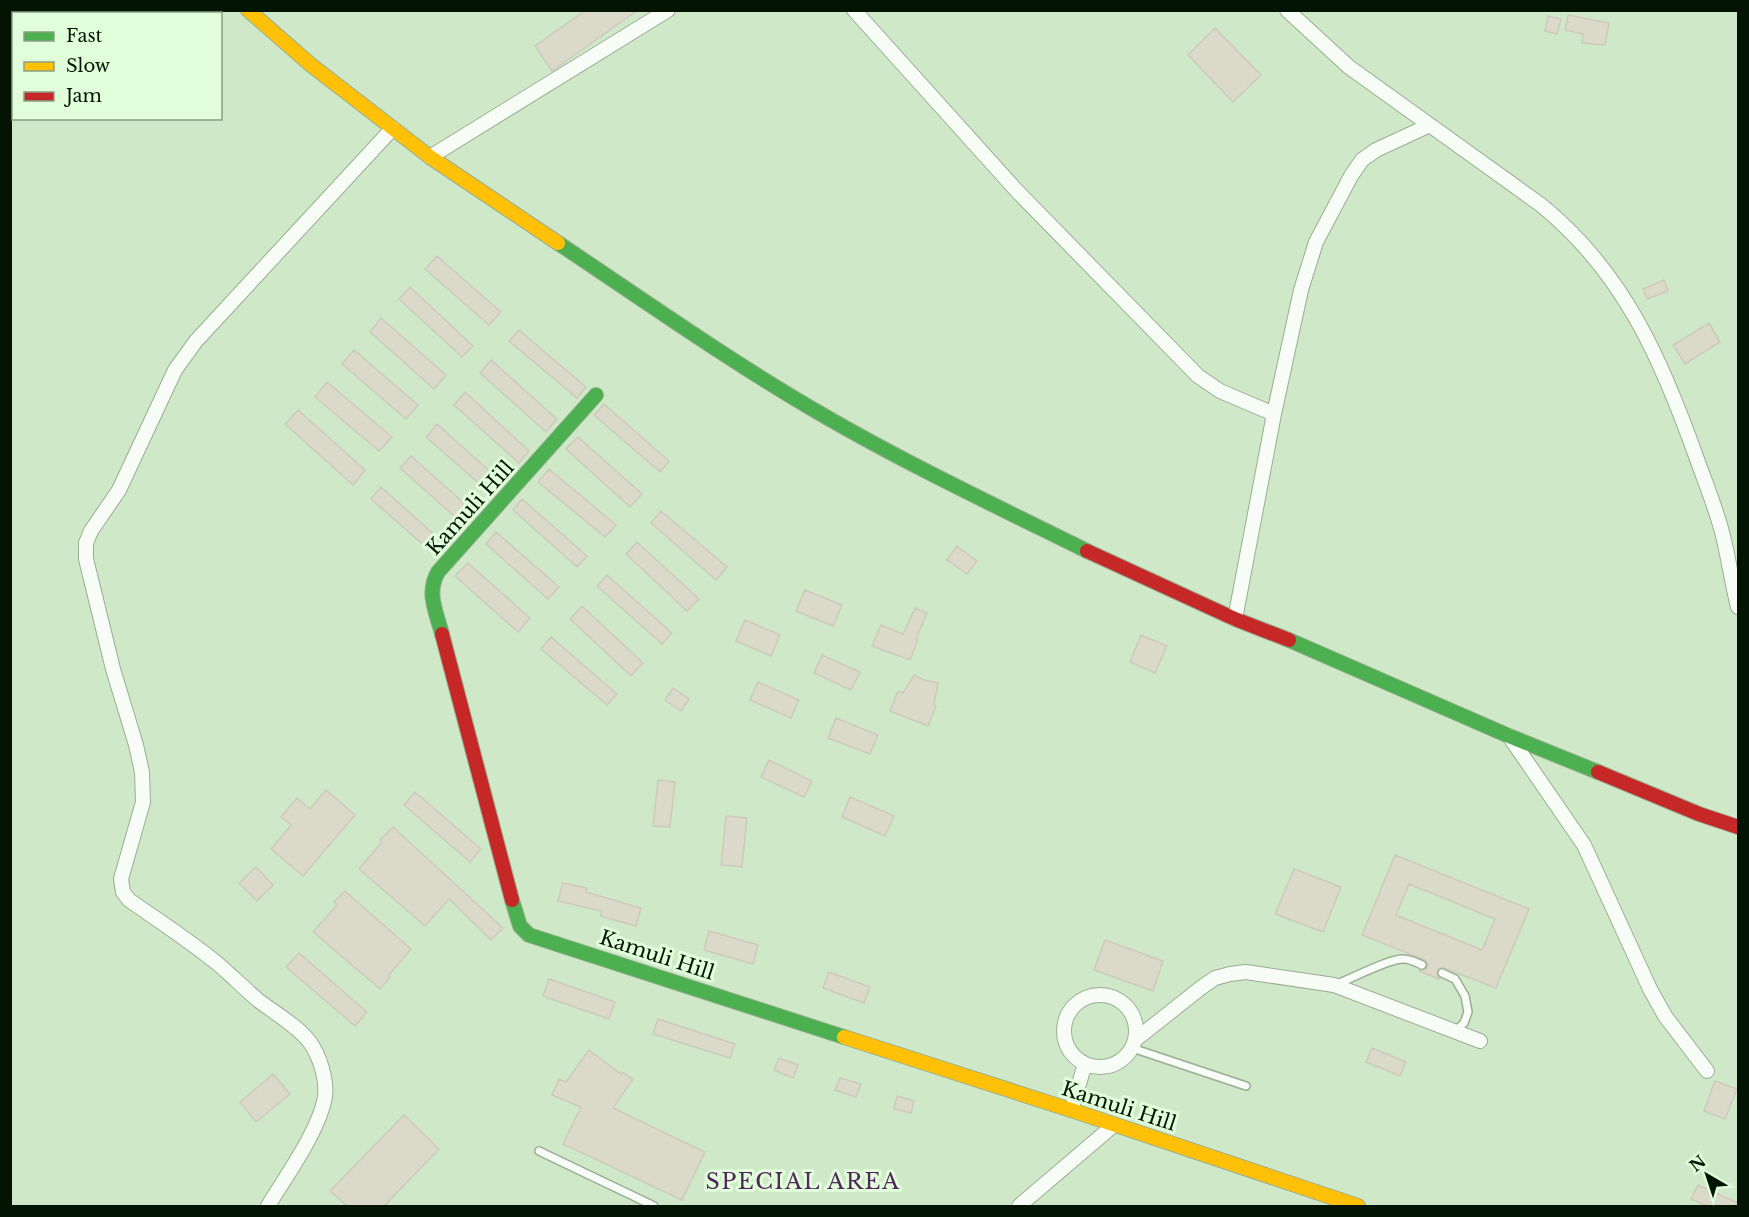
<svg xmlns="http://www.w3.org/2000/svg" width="1749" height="1217" font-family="'Libre Baskerville',serif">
<rect width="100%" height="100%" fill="#cfe9c8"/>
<path fill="#dbd9ca" stroke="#cdcabb" stroke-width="1.5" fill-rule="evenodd" d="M 586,10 L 638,10 L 552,71 L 535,46 Z
M 1568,15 L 1609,23 L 1605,45 L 1582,43 L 1583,34 L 1565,30 Z
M 1548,16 L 1561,19 L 1557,34 L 1545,31 Z
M 1215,28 L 1261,75 L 1233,102 L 1188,55 Z
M 437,256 L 501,312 L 489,325 L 425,269 Z
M 1664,280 L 1668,291 L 1647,299 L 1643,289 Z
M 410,287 L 473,346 L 462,357 L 399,299 Z
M 381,318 L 446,375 L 434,389 L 370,332 Z
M 1709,323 L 1720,342 L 1685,364 L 1673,345 Z
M 519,330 L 586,387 L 577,398 L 509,341 Z
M 354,350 L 418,405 L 406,419 L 342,364 Z
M 491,360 L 557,419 L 546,432 L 480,373 Z
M 327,382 L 392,437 L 379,451 L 315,397 Z
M 465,392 L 529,451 L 519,463 L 454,405 Z
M 604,404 L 669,461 L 660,472 L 594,415 Z
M 298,410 L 365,470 L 353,485 L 285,424 Z
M 437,424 L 502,482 L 491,494 L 426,437 Z
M 578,437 L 642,494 L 630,507 L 566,449 Z
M 411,456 L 475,513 L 464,525 L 400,468 Z
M 549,469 L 616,525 L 605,537 L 538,482 Z
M 381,487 L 446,545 L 436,556 L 371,499 Z
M 522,499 L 587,556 L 577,567 L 513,510 Z
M 661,511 L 727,567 L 716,580 L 651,523 Z
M 496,532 L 559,587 L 548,599 L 486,544 Z
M 637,542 L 699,599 L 687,611 L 626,554 Z
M 957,546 L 977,561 L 967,574 L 947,560 Z
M 468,563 L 530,618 L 518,632 L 455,576 Z
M 607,575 L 672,633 L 662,644 L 597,586 Z
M 805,590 L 842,605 L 833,626 L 796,611 Z
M 582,606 L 643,663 L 631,676 L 570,619 Z
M 915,608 L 927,613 L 916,639 L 918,640 L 910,660 L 872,646 L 881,625 L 903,634 Z
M 745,620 L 780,635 L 771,656 L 736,641 Z
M 1141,635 L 1167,646 L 1155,673 L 1130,662 Z
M 551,637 L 617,694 L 607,705 L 541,649 Z
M 822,655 L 860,672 L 851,690 L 814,673 Z
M 914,675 L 924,680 L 938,683 L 934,705 L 936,706 L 928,726 L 890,711 L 898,691 L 903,693 Z
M 758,682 L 799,700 L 791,718 L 750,700 Z
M 673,688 L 689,699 L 681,711 L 665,700 Z
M 836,718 L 878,735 L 870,754 L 828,738 Z
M 769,760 L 812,781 L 804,797 L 761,777 Z
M 658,780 L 675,782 L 670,827 L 653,826 Z
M 326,790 L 355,815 L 303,876 L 271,849 L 291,825 L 281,817 L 297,798 L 310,809 Z
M 415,792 L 481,849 L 470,862 L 404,805 Z
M 850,797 L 894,816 L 885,836 L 842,817 Z
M 726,816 L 747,818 L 742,867 L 721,865 Z
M 393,827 L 503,928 L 491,940 L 449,899 L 425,926 L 359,869 L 382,842 L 380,840 Z
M 1395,855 L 1529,909 L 1496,988 L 1442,967 L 1437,971 L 1439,979 L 1419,971 L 1427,968 L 1428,964 L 1425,960 L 1362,935 ZM 1409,884 L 1495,919 L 1482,950 L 1396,915 Z
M 256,867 L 273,885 L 257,901 L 239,883 Z
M 1294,869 L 1341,887 L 1323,932 L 1275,914 Z
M 563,883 L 587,888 L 586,892 L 641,908 L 636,926 L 600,916 L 602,911 L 558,901 Z
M 345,891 L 411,949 L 389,975 L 390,977 L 380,989 L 313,932 L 337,905 L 334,902 Z
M 709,931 L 758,945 L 753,964 L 704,950 Z
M 1105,940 L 1163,961 L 1153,991 L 1094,970 Z
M 299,953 L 367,1012 L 355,1026 L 286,967 Z
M 829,972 L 870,987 L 864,1003 L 823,988 Z
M 549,979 L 615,1002 L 609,1019 L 543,996 Z
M 658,1019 L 735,1044 L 730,1058 L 653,1034 Z
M 1372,1048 L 1406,1062 L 1400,1076 L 1366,1062 Z
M 589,1050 L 621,1074 L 622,1072 L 633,1079 L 613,1108 L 705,1152 L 682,1200 L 563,1144 L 581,1107 L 552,1095 L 559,1079 L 566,1082 Z
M 779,1058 L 798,1065 L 793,1078 L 774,1070 Z
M 273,1074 L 290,1094 L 256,1122 L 240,1102 Z
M 840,1078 L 861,1084 L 856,1097 L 835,1090 Z
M 1715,1081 L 1737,1089 L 1725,1119 L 1704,1111 Z
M 897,1096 L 914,1101 L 911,1113 L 894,1109 Z
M 404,1115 L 439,1149 L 384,1206 L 347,1206 L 330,1191 Z
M 1698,1185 L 1738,1203 L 1738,1206 L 1707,1206 L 1691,1199 Z"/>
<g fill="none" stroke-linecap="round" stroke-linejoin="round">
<defs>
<path id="lane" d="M 1442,973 L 1455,979 L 1465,996 L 1468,1012 L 1464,1023 L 1455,1031
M 1337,984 C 1353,978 1388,959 1403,959 C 1410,959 1416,962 1422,965
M 1132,1048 L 1246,1086
M 539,1151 L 654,1206"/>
<path id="street" d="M 854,10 L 1017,191 L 1198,376 L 1220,391 L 1274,414
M 1287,10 L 1349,67 L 1541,205 C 1625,273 1663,363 1698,462 C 1707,487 1717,511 1723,536 C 1729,560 1732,584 1738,607
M 430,157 L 668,10
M 1235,619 L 1274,414 L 1301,290 L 1316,242 L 1351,176 L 1362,160 L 1376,150 L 1430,125
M 1509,736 L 1584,845 L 1650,989 L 1665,1016 L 1707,1071
M1064 1031a36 36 0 1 1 72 0a36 36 0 1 1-72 0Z
M 1135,1040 L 1202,987 L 1215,978 L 1230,974 L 1246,972 L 1334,985 L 1480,1041
M 1071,1110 L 1085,1064
M 268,1206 C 286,1176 319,1131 325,1097 C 327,1079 320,1056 309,1041 C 296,1025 275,1013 259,1001 C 245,989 232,976 218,964 C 190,941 159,921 129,900 L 123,892 L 121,879 L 143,802 L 142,772 L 136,745 L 113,669 L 86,559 L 86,543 L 91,531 L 119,490 L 175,370 L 196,341 L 393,128
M 1019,1206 L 1114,1125"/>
<path id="fast" d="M 558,243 C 645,301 731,362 821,414 C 907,464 998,507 1087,551
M 442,634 C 436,611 426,593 438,572 L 596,395
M 1289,640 L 1509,736 L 1598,772
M 512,900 L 520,926 L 529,935 L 844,1037"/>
<path id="slow" d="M 248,10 L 311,65 L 430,157 L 558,243
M 844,1037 L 1071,1110 L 1358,1206"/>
<path id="jam" d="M 1087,551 L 1235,619 L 1289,640
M 442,634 L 512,900
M 1598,772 L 1699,814 L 1738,827"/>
</defs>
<use href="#lane" stroke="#99ad93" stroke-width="10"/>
<use href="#street" stroke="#99ad93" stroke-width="16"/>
<use href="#fast" stroke="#99ad93" stroke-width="16"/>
<use href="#slow" stroke="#99ad93" stroke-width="16"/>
<use href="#jam" stroke="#99ad93" stroke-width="16"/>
<use href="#lane" stroke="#f8fcf7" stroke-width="7"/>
<use href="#street" stroke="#f8fcf7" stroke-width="14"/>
<use href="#fast" stroke="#4caf50" stroke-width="14"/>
<use href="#slow" stroke="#ffc107" stroke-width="14"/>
<use href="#jam" stroke="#c62828" stroke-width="14"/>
</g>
<g text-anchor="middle" stroke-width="6" stroke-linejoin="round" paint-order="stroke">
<g font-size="20" fill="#041402" stroke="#e1feda">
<text transform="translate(470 508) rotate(-48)" y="7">Kamuli Hill</text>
<text transform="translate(657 955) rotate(18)" y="7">Kamuli Hill</text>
<text transform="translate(1119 1106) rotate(18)" y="7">Kamuli Hill</text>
</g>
<g font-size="22" letter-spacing="1.5" fill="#52275c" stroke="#e1feda">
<text x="803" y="1189">SPECIAL AREA</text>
</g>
</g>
<rect width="1749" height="1217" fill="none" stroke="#041402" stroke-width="24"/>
<rect x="12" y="12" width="210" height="108" fill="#e1feda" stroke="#89a084" stroke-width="1.5"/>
<rect x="24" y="32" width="30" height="9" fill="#4caf50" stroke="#89a084" stroke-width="1.5"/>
<text x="66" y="42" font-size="18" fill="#041402">Fast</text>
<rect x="24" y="62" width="30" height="9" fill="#ffc107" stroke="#89a084" stroke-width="1.5"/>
<text x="66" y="72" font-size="18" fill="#041402">Slow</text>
<rect x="24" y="92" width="30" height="9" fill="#c62828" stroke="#89a084" stroke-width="1.5"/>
<text x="66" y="102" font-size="18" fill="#041402">Jam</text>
<g transform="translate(1707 1175) rotate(321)" stroke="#e1feda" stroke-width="4.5" paint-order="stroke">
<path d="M0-4.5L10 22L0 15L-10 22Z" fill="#041402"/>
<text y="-9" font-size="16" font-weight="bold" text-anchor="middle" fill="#041402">N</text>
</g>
</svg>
